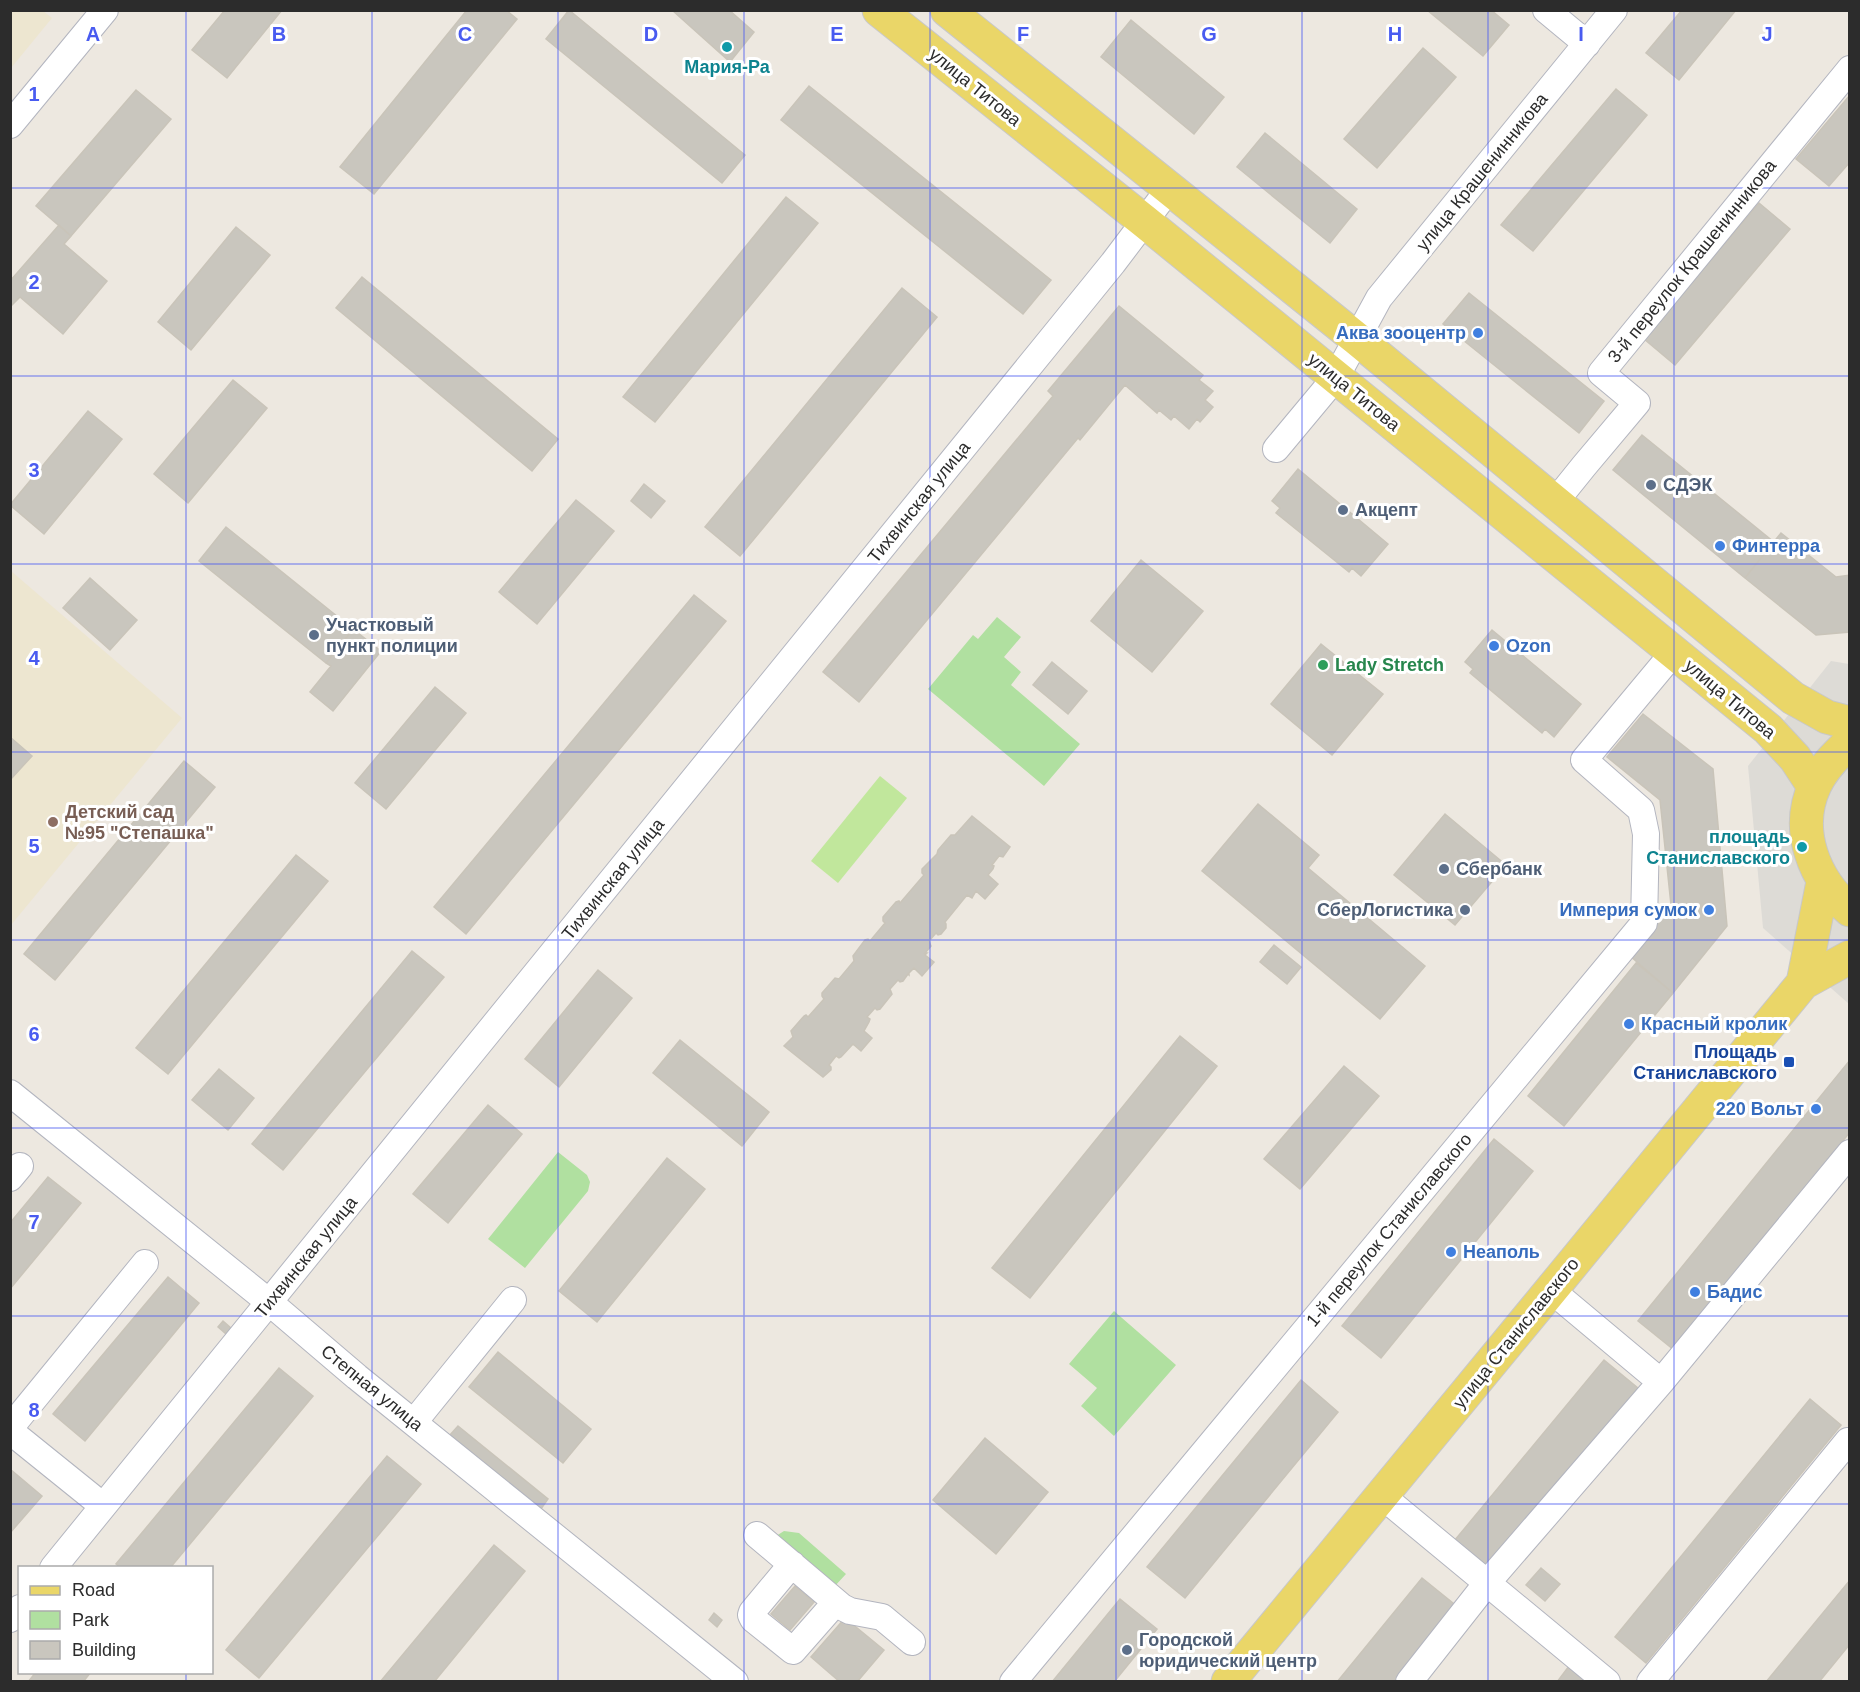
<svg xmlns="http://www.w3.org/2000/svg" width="1860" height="1692" font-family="Arial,sans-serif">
<rect width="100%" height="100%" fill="#ede8e0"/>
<path fill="#ede6d0" d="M 11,10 L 43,11 L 52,18 L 11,68 Z
M 11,571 L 182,718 L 11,925 Z"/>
<path fill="#b0e0a0" d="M 997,617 L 1021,637 L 1004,657 L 1021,672 L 1011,685 L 1080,744 L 1044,786 L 928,689 L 973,635 L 978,639 Z
M 558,1152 L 587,1175 L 590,1182 L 588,1191 L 525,1268 L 488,1239 Z
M 1114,1311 L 1176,1365 L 1114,1436 L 1081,1406 L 1097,1388 L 1069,1364 Z
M 784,1531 L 799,1533 L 846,1574 L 834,1587 L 773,1538 Z"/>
<path fill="#c1e79c" d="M 880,776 L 907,798 L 838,883 L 811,861 Z"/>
<path fill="#dddbd6" d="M 1831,661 L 1849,664 L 1849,1004 L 1763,928 L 1748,766 Z"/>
<path fill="#c9c6be" stroke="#c9c4b9" stroke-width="1.5" d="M 225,10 L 282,10 L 227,78 L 192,50 Z
M 467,10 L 506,10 L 517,19 L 374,194 L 340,167 Z
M 569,10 L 745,155 L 722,183 L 546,39 Z
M 672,10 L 729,10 L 754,32 L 730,62 Z
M 1427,10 L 1491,10 L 1509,25 L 1483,56 Z
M 1682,10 L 1736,10 L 1679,80 L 1646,53 Z
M 1131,20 L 1224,97 L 1194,134 L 1101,57 Z
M 1423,48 L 1456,77 L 1377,168 L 1344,139 Z
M 809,86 L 1051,280 L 1023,314 L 781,120 Z
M 1616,89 L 1647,115 L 1533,251 L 1501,225 Z
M 136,90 L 171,119 L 71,236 L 36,206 Z
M 1850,95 L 1850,162 L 1829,186 L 1796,159 Z
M 1265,133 L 1357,209 L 1330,243 L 1237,167 Z
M 786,197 L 818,223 L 655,422 L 623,397 Z
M 1759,203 L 1790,229 L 1675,365 L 1644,339 Z
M 59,225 L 71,236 L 64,244 L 107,281 L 63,334 L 20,297 L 10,307 L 10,281 Z
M 236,227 L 270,255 L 191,350 L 158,322 Z
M 362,277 L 558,439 L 532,471 L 336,308 Z
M 902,288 L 937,317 L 740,556 L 705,527 Z
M 1469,293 L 1604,401 L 1579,433 L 1443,324 Z
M 1119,306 L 1203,375 L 1199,380 L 1213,391 L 1205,400 L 1213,407 L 1200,422 L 1197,419 L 1189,429 L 1174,416 L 1171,420 L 1159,410 L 1157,413 L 1125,385 L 1080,440 L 1078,438 L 859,702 L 823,672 L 1053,396 L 1048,391 Z
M 233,380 L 267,408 L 188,503 L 154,474 Z
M 88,411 L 122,439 L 44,534 L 10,505 Z
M 1642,435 L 1774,542 L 1745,578 L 1613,470 Z
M 1298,469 L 1388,544 L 1361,576 L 1352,568 L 1349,572 L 1276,513 L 1280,508 L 1272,501 Z
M 644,484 L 665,501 L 651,518 L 631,501 Z
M 576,500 L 614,531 L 537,624 L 499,592 Z
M 226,527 L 353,629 L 326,663 L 199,561 Z
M 1781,533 L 1836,577 L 1850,575 L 1850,632 L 1816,635 L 1745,578 Z
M 1141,560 L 1203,611 L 1152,672 L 1091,621 Z
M 90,578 L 137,620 L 110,650 L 63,608 Z
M 694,595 L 726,621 L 466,934 L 434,907 Z
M 353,629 L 381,651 L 333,711 L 310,692 L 331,666 L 326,663 Z
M 1492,630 L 1581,704 L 1554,737 L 1545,729 L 1542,733 L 1470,673 L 1473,669 L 1465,662 Z
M 1321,644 L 1383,694 L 1332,755 L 1271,704 Z
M 1052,662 L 1087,691 L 1068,714 L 1033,685 Z
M 435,687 L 466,713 L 386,809 L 355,783 Z
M 1643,714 L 1713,769 L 1727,926 L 1673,993 L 1630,956 L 1671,905 L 1660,800 L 1607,757 Z
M 10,737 L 32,756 L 10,780 Z
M 184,761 L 215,787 L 55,980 L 24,954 Z
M 1258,804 L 1319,855 L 1308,868 L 1425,966 L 1380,1019 L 1202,871 Z
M 1445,814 L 1506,865 L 1455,925 L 1394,875 Z
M 972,816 L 1010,847 L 1003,857 L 999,856 L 992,865 L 994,866 L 993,869 L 988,875 L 998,884 L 985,899 L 976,891 L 972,898 L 967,895 L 945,922 L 946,924 L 946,928 L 941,934 L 938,935 L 936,933 L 929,941 L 931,946 L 925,953 L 927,953 L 925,955 L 934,962 L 922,976 L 914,968 L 909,973 L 909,975 L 908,974 L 903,981 L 900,982 L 898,980 L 890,989 L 892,994 L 880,1009 L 877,1010 L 875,1008 L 867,1017 L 870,1019 L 869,1022 L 864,1031 L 872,1038 L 861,1051 L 853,1044 L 841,1057 L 839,1058 L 836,1056 L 829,1065 L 831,1067 L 831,1070 L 823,1077 L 784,1046 L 793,1037 L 791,1031 L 804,1016 L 806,1015 L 808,1017 L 824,999 L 822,996 L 822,993 L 835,978 L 839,979 L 854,961 L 853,956 L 865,940 L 868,939 L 870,941 L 885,923 L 883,921 L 883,917 L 896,902 L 899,901 L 900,903 L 924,875 L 922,873 L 922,869 L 937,854 L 938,850 L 951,835 L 955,835 Z
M 296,855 L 328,881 L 168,1074 L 136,1048 Z
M 1274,945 L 1301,967 L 1287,984 L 1260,962 Z
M 412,951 L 444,977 L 283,1170 L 252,1144 Z
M 1636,963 L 1673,993 L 1564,1126 L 1528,1096 Z
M 598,970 L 632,998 L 559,1087 L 525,1059 Z
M 1180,1036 L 1217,1066 L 1030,1298 L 992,1268 Z
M 680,1040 L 769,1112 L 742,1146 L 653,1073 Z
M 1850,1060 L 1850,1132 L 1674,1350 L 1638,1321 Z
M 1344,1066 L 1379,1096 L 1300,1189 L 1264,1159 Z
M 219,1069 L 254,1098 L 228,1130 L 192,1100 Z
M 488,1105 L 522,1134 L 448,1223 L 413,1194 Z
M 1494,1139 L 1533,1171 L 1381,1358 L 1342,1326 Z
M 667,1158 L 705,1189 L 597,1322 L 559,1291 Z
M 48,1177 L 81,1203 L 10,1289 L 10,1223 Z
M 168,1277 L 199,1303 L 85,1441 L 53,1414 Z
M 223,1321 L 231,1328 L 226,1334 L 218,1327 Z
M 498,1352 L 591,1429 L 563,1463 L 469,1387 Z
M 1604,1360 L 1638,1388 L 1489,1567 L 1455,1540 Z
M 279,1368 L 313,1396 L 170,1568 L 121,1568 L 116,1564 Z
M 1301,1380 L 1338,1412 L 1185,1598 L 1147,1567 Z
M 1810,1399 L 1841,1425 L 1646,1663 L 1615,1637 Z
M 458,1426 L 548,1499 L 541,1509 L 450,1435 Z
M 985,1438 L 1048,1492 L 996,1554 L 933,1500 Z
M 387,1456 L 421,1484 L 259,1678 L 226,1650 Z
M 10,1469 L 42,1496 L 10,1533 Z
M 494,1545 L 525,1571 L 434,1682 L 380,1682 Z
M 1541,1568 L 1560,1584 L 1545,1601 L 1526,1585 Z
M 1422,1578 L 1458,1607 L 1397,1682 L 1337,1682 Z
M 1850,1580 L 1850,1644 L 1819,1682 L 1766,1682 Z
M 795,1586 L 814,1602 L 790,1630 L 771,1614 Z
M 1120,1599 L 1157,1629 L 1114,1682 L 1052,1682 Z
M 714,1613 L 722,1620 L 717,1627 L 709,1620 Z
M 845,1618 L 884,1650 L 857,1682 L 840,1682 L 811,1657 Z
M 1569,1666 L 1588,1682 L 1557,1682 Z
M 36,1672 L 91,1672 L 83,1682 L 28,1682 Z"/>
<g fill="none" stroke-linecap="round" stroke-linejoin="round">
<defs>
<path id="minor" d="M 1546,10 L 1587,44
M 10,125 L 105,10
M 1276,449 L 1336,377 L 1379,298 L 1614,10
M 1555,502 L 1584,466 L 1637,403 L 1601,373 L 1850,69
M 10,1093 L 269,1302 L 357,1377 L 735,1682
M 10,1178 L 20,1166
M 1551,1290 L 1661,1382
M 414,1422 L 513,1300
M 10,1428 L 145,1263
M 10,1431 L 103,1506
M 1382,1496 L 1607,1682
M 757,1535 L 842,1607 L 850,1611 L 882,1617 L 912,1642
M 792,1564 L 752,1612 L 751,1615 L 753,1619 L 793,1651 L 836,1602
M 53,1568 L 1044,348 L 1113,263 L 1169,189
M 10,1619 L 20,1608
M 1013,1682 L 1644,923 L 1646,834 L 1641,810 L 1584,760 L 1674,652
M 1409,1682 L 1487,1583 L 1661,1382 L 1850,1153
M 1650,1682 L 1848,1441"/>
<path id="major" d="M 879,10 L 1144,221 L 1768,729 L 1795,758 L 1814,787
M 947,10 L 1357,339 L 1793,698 L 1827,717 L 1850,723
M 1850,742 C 1836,755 1823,768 1815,785 C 1794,830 1814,880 1850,910
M 1803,983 L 1823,882
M 1228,1682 L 1551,1290 L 1803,983 L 1850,957"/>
</defs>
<use href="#minor" stroke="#b3b5bf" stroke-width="28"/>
<use href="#major" stroke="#c8c8c8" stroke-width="35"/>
<use href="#minor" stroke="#fff" stroke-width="26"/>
<use href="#major" stroke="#ead668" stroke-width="33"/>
</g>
<path fill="none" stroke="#495bf0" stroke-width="1.5" stroke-opacity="0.55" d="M 186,10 L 186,1568M 372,10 L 372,1682M 558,10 L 558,1682M 744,10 L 744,1682M 930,10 L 930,1682M 1116,10 L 1116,1682M 1302,10 L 1302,1682M 1488,10 L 1488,1682M 1674,10 L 1674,1682M 10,188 L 1850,188M 10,376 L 1850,376M 10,564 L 1850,564M 10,752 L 1850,752M 10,940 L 1850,940M 10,1128 L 1850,1128M 10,1316 L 1850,1316M 10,1504 L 1850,1504M 186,1672 L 186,1682"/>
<g fill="#0f9aa8" stroke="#fff" stroke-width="2">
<circle cx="727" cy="47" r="6"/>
<circle cx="1802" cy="847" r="6"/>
</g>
<g fill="#3f7fe0" stroke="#fff" stroke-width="2">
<circle cx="1478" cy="333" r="6"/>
<circle cx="1720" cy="546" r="6"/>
<circle cx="1494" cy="646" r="6"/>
<circle cx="1709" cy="910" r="6"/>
<circle cx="1629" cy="1024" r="6"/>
<circle cx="1816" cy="1109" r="6"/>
<circle cx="1451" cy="1252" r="6"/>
<circle cx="1695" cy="1292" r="6"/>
</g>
<g fill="#5c6f8a" stroke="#fff" stroke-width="2">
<circle cx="1651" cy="485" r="6"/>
<circle cx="1343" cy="510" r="6"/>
<circle cx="314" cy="635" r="6"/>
<circle cx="1444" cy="869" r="6"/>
<circle cx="1465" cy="910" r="6"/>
<circle cx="1127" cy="1650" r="6"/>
</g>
<circle fill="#2e9e5b" stroke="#fff" stroke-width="2" cx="1323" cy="665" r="6"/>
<circle fill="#8d6e63" stroke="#fff" stroke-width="2" cx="53" cy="822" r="6"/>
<rect fill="#1a4fb4" stroke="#fff" stroke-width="2" x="1783" y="1056" width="12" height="12" rx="3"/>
<g text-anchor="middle" stroke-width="6" stroke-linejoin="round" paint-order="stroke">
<g font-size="18" font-weight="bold" fill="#0d838f" stroke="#fff">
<text x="727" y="73">Мария-Ра</text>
<text x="1790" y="843" text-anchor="end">площадь<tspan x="1790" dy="21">Станиславского</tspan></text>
</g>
<g font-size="18" fill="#2c2c2c" stroke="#fff">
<text transform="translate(975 87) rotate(39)" y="6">улица Титова</text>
<text transform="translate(1482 172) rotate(-51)" y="6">улица Крашенинникова</text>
<text transform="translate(1692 261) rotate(-51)" y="6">3-й переулок Крашенинникова</text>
<text transform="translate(1354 392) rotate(39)" y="6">улица Титова</text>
<text transform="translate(919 502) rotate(-51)" y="6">Тихвинская улица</text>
<text transform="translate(1730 699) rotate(40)" y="6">улица Титова</text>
<text transform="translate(613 879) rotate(-51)" y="6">Тихвинская улица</text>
<text transform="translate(1389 1230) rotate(-50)" y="6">1-й переулок Станиславского</text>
<text transform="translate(306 1257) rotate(-51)" y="6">Тихвинская улица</text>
<text transform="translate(1516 1333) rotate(-51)" y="6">улица Станиславского</text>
<text transform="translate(372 1388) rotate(39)" y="6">Степная улица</text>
</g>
<g font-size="18" font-weight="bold" fill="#366cbe" stroke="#fff" text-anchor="start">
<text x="1466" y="339" text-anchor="end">Аква зооцентр</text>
<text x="1732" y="552">Финтерра</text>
<text x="1506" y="652">Ozon</text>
<text x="1697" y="916" text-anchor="end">Империя сумок</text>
<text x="1641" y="1030">Красный кролик</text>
<text x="1804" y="1115" text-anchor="end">220 Вольт</text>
<text x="1463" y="1258">Неаполь</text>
<text x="1707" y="1298">Бадис</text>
</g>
<g font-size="18" font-weight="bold" fill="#4e5e75" stroke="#fff" text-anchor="start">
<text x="1663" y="491">СДЭК</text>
<text x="1355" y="516">Акцепт</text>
<text x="326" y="631">Участковый<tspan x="326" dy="21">пункт полиции</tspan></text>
<text x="1456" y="875">Сбербанк</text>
<text x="1453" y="916" text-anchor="end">СберЛогистика</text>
<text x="1139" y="1646">Городской<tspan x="1139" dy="21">юридический центр</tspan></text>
</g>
<g font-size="18" font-weight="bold" fill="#27864d" stroke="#fff" text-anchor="start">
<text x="1335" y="671">Lady Stretch</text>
</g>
<g font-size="18" font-weight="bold" fill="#785e54" stroke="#fff" text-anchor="start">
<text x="65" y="818">Детский сад<tspan x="65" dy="21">№95 "Степашка"</tspan></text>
</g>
<g font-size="18" font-weight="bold" fill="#164399" stroke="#fff" text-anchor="end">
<text x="1777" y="1058">Площадь<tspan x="1777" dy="21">Станиславского</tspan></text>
</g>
</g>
<g font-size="20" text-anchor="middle" font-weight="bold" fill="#495bf0" stroke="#fff" stroke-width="6" stroke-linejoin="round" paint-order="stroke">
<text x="93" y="41">A</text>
<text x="279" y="41">B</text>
<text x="465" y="41">C</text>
<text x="651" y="41">D</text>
<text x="837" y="41">E</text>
<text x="1023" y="41">F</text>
<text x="1209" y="41">G</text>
<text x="1395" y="41">H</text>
<text x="1581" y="41">I</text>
<text x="1767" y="41">J</text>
<text x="34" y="101">1</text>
<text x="34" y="289">2</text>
<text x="34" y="477">3</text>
<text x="34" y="665">4</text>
<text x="34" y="853">5</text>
<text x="34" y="1041">6</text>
<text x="34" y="1229">7</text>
<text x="34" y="1417">8</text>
</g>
<rect width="1860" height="1692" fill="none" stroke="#2c2c2c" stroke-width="24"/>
<rect x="18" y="1566" width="195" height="108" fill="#ffffff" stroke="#ababab" stroke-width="1.5"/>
<rect x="30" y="1586" width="30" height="9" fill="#ead668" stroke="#ababab" stroke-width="1.5"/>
<text x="72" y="1596" font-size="18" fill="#2c2c2c">Road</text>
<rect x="30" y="1611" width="30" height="18" fill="#b0e0a0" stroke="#ababab" stroke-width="1.5"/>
<text x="72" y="1626" font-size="18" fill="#2c2c2c">Park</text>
<rect x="30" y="1641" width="30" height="18" fill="#c9c6be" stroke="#ababab" stroke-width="1.5"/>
<text x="72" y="1656" font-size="18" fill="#2c2c2c">Building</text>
</svg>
